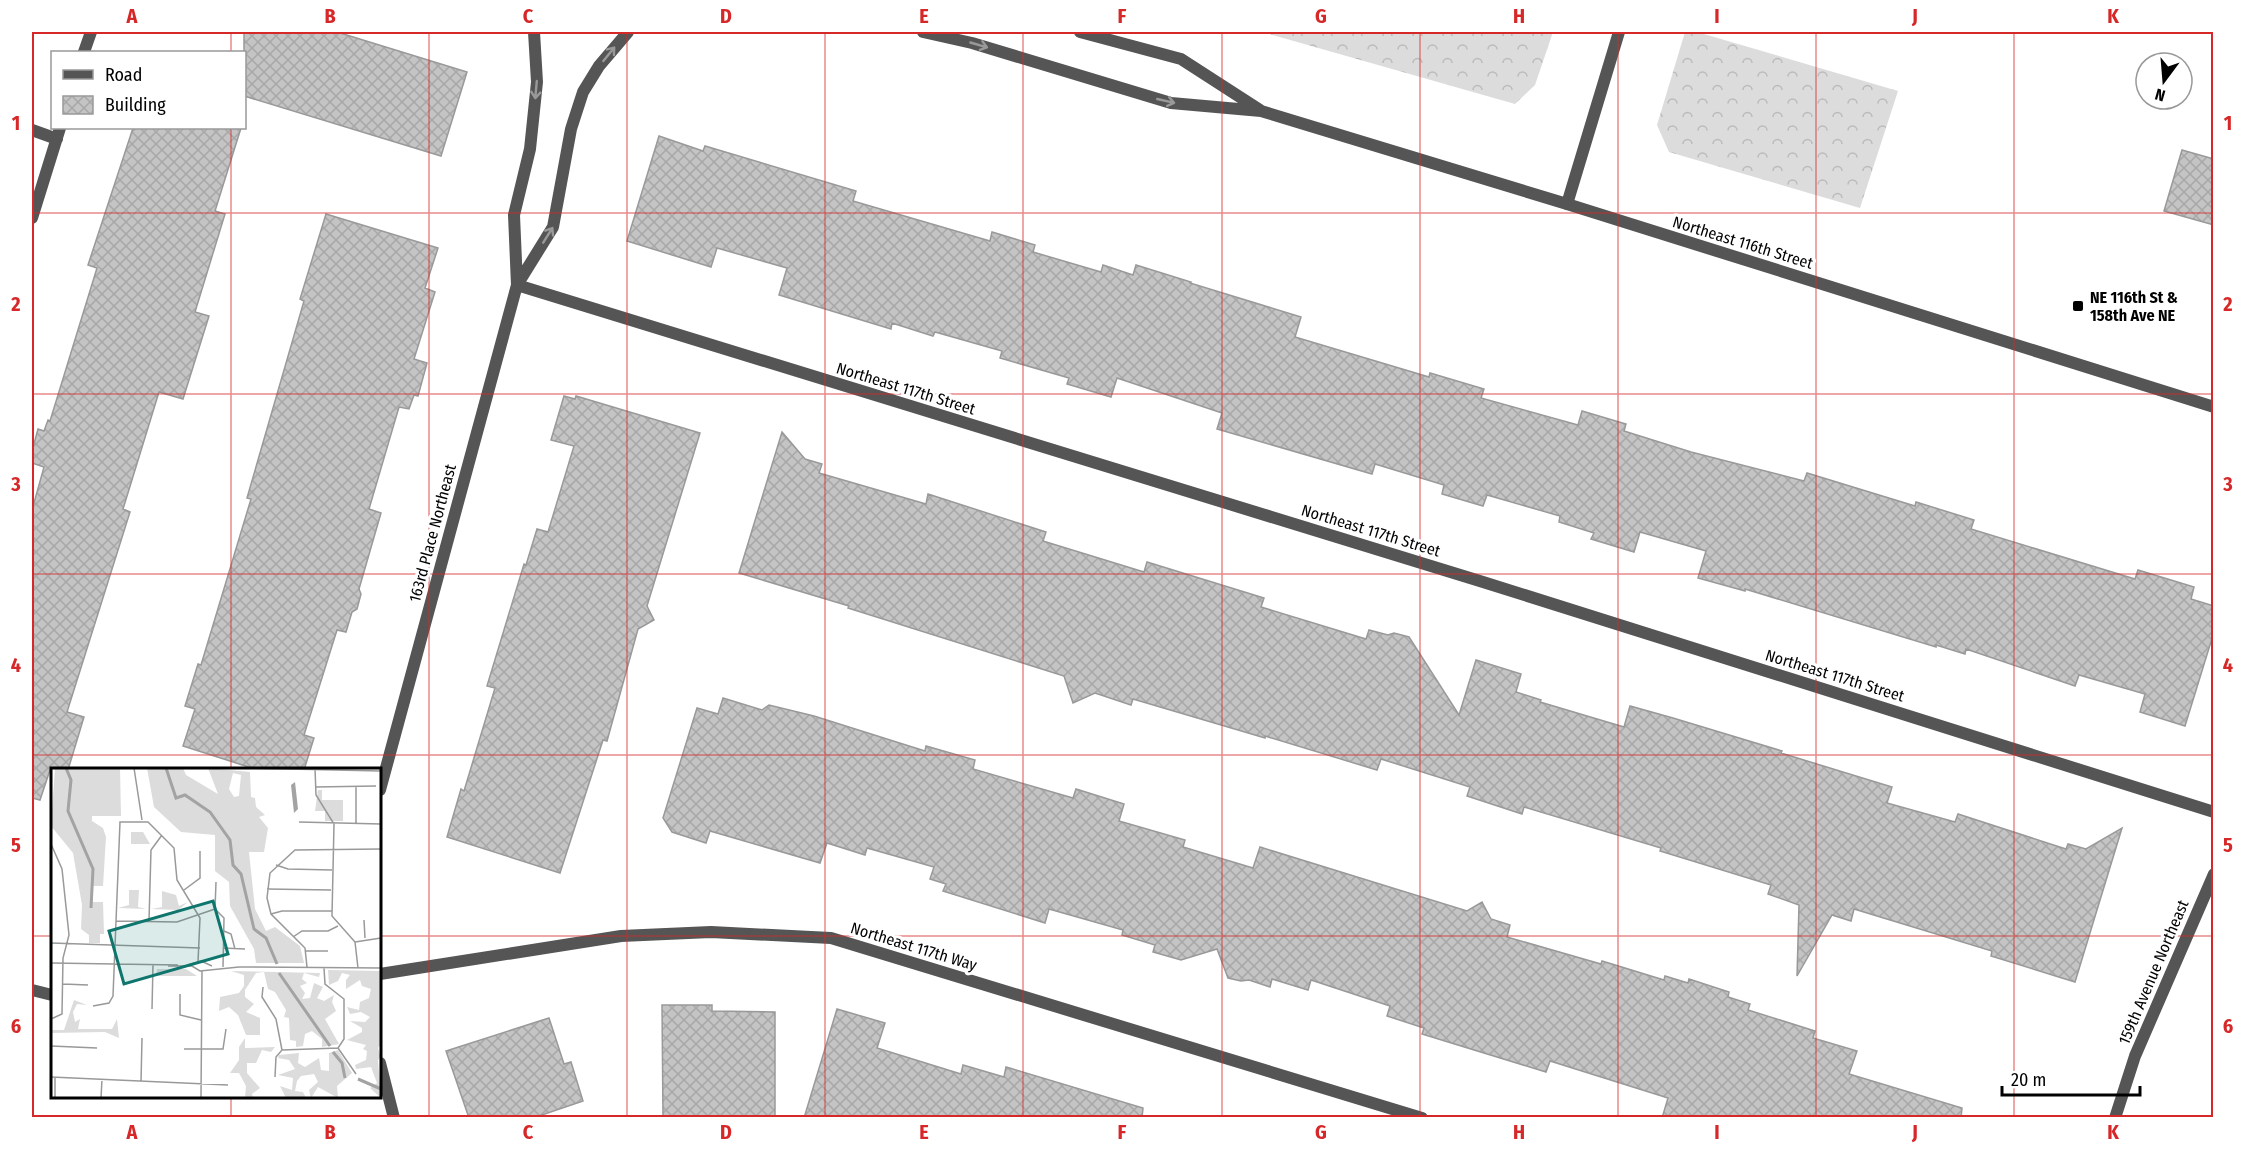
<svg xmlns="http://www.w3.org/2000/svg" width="2245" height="1149" font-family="'Fira Sans Condensed',sans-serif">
<defs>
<pattern id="forest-crowns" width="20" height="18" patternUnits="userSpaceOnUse" patternTransform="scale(1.5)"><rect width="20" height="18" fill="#dcdcdc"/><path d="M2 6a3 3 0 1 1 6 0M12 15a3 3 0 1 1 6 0" fill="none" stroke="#bbb"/></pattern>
<pattern id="building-cross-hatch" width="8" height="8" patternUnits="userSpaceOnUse" patternTransform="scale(1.5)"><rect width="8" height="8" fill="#c4c4c4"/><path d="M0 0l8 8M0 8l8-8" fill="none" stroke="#a7a7a7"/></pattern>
</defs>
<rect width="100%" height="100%" fill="#fff"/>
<path fill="url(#forest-crowns)" d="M 1262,32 L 1553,32 L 1535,85 L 1515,104 Z
M 1685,32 L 1697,32 L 1898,91 L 1860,208 L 1669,152 L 1657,125 Z"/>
<path fill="url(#building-cross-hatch)" stroke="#999" stroke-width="1.5" d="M 244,32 L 337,32 L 467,72 L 441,156 L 244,96 Z
M 133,128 L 241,128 L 215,211 L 225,214 L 195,312 L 209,316 L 183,399 L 159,392 L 123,509 L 130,512 L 67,712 L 84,717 L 68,770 L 50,770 L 40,800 L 32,798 L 32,510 L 44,467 L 32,463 L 32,451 L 38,429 L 44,431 L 48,420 L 50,421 L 97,268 L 88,265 Z
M 659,136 L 703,151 L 705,146 L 856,191 L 853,201 L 990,241 L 992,232 L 1035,245 L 1033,252 L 1101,272 L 1103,265 L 1133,275 L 1136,265 L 1191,282 L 1190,283 L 1301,317 L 1295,337 L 1429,377 L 1430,373 L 1484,389 L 1481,398 L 1578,425 L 1582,411 L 1626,424 L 1624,431 L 1691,452 L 1804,481 L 1807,473 L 1915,506 L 1916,502 L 1974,520 L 1971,529 L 2135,579 L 2138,570 L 2194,587 L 2191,599 L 2214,606 L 2214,632 L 2185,726 L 2140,712 L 2145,694 L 2079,675 L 2075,686 L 1966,649 L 1965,654 L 1936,645 L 1936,647 L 1745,589 L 1745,591 L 1698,578 L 1706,551 L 1640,532 L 1634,552 L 1591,539 L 1594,533 L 1559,522 L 1560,516 L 1487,495 L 1483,506 L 1442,494 L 1444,485 L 1375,464 L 1372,474 L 1217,429 L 1222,413 L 1117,378 L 1111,397 L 1067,384 L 1069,378 L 1000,358 L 1002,351 L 935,332 L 933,336 L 892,323 L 891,329 L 779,295 L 787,268 L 717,248 L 711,267 L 627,241 Z
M 2182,150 L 2214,159 L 2214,225 L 2164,211 Z
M 326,214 L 438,248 L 425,288 L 435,292 L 414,359 L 427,363 L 418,396 L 414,395 L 409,409 L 399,407 L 369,509 L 381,513 L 359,589 L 361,594 L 357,609 L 352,612 L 346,632 L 337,630 L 304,735 L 314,738 L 304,770 L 258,770 L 183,746 L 195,709 L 185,706 L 198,664 L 201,665 L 251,499 L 247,498 L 304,301 L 300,299 Z
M 564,396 L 575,399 L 576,396 L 700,433 L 647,606 L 654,620 L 638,629 L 607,741 L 603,740 L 560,873 L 447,837 L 461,789 L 464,791 L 495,688 L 487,686 L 524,564 L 526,565 L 537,529 L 548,532 L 574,446 L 551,440 Z
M 782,432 L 805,459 L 822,464 L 819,473 L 926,504 L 928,494 L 1046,532 L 1043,541 L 1144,572 L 1147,562 L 1264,598 L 1261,607 L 1366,639 L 1369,630 L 1388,635 L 1394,633 L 1409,637 L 1459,715 L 1476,660 L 1521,674 L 1516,692 L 1541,700 L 1540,702 L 1624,727 L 1630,706 L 1673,718 L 1782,751 L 1781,753 L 1892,787 L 1887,803 L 1955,822 L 1958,814 L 2066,849 L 2068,844 L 2086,849 L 2122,828 L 2075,982 L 1991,956 L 1992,951 L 1854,909 L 1851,921 L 1832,915 L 1797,976 L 1799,905 L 1768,894 L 1771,885 L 1660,851 L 1661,848 L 1524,807 L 1522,814 L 1467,796 L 1470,787 L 1381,759 L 1377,770 L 1265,736 L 1265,738 L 1133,699 L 1131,705 L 1095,693 L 1073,703 L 1064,676 L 848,608 L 849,606 L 739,573 Z
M 723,698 L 762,710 L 769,705 L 814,716 L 925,751 L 926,746 L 975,760 L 973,769 L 1073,798 L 1076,789 L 1124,804 L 1119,821 L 1185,840 L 1183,847 L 1253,868 L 1260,847 L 1467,911 L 1482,902 L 1491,919 L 1510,925 L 1507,937 L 1601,964 L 1602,961 L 1664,980 L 1665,976 L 1688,983 L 1689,979 L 1729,992 L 1728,997 L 1750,1004 L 1748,1010 L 1815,1031 L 1813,1038 L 1857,1051 L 1849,1074 L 1962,1108 L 1961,1118 L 1662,1118 L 1668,1098 L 1550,1061 L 1546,1072 L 1422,1034 L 1424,1028 L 1387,1016 L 1390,1006 L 1311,980 L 1308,990 L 1272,979 L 1270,987 L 1249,980 L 1241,981 L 1228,978 L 1217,949 L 1181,960 L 1153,952 L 1155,945 L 1122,935 L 1123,930 L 1049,909 L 1045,923 L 943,891 L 946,884 L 930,879 L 934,867 L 867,848 L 865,855 L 827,843 L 820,863 L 710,831 L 706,843 L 672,832 L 663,818 L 697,708 L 718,714 Z
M 662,1005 L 712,1005 L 712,1011 L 775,1012 L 775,1118 L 663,1118 Z
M 837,1009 L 885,1023 L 877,1048 L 961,1074 L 963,1065 L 1004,1077 L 1006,1067 L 1143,1108 L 1142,1118 L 804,1118 Z
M 549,1018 L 564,1064 L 571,1062 L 583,1101 L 533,1118 L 469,1118 L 446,1051 Z"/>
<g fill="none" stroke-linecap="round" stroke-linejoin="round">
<path stroke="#555" stroke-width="12" d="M 84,52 L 91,32
M 32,130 L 57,139
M 1567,204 L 1619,32
M 32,218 L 60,128
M 517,285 L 1483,582 L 2214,812
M 517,285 L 514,215 L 530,149 L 537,82 L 534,32
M 380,790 L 517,285 L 553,227 L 571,129 L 583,92 L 599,66 L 628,32
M 380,974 L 621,936 L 711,932 L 831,938 L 1422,1118
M 32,990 L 52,995
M 380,1063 L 394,1118
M 2115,1118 L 2135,1056 L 2214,874"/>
<path stroke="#555" stroke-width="12" d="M 923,32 L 972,43 L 1171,103 L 1261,111 L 1567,204 L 2214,407
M 1080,32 L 1181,59 L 1260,110"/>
</g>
<defs><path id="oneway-shaft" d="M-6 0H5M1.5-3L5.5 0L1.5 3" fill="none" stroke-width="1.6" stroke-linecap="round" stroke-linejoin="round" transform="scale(1.5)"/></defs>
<g stroke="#999">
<use href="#oneway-shaft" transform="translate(979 45) rotate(16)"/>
<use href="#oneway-shaft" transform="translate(609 54) rotate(-51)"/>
<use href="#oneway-shaft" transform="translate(536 90) rotate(95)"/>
<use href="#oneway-shaft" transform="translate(1166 101) rotate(13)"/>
<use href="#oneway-shaft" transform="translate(548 235) rotate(-58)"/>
</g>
<path fill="none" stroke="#d62828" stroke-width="1.5" stroke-opacity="0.55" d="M 231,32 L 231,52M 429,32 L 429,1118M 627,32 L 627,1118M 825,32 L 825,1118M 1023,32 L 1023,1118M 1222,32 L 1222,1118M 1420,32 L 1420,1118M 1618,32 L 1618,1118M 1816,32 L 1816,1118M 2014,32 L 2014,1118M 231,128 L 231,770M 32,213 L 2214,213M 32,394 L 2214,394M 32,574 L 2214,574M 32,755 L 2214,755M 32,936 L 52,936M 380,936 L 2214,936M 231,1096 L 231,1118"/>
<rect fill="#000" stroke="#fff" stroke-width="2" x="2072" y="300" width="12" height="12" rx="3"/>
<g text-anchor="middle" stroke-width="6" stroke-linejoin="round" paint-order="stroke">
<g font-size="16" fill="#000" stroke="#fff">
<text transform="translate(1743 242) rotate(17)" y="6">Northeast 116th Street</text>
<text transform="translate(906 388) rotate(17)" y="6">Northeast 117th Street</text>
<text transform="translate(1371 530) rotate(17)" y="6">Northeast 117th Street</text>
<text transform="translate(432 533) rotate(-75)" y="6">163rd Place Northeast</text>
<text transform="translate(1835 675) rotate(17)" y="6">Northeast 117th Street</text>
<text transform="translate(914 946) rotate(17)" y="6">Northeast 117th Way</text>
<text transform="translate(2153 972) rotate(-67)" y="6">159th Avenue Northeast</text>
</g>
<g font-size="16" font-weight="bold" fill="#000" stroke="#fff" text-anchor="start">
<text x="2090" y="303">NE 116th St &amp;<tspan x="2090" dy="18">158th Ave NE</tspan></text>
</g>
</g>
<g transform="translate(51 768)">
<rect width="330" height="330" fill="#fff"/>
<path d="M 267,22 L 271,22 L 271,32 L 292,32 L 292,53 L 274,53 L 274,43 L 264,43 ZM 80,64 L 92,64 L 99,76 L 80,76 ZM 78,122 L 88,122 L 87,139 L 95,141 L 67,140 L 78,137 ZM 111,123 L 125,127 L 128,138 L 137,134 L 127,142 L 100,141 L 111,139 Z" fill="#dcdcdc"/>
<path d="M 4,0 L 69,0 L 70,48 L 41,48 L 41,53 L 52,60 L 55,69 L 52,118 L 42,118 L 42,134 L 52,134 L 53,166 L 49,166 L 49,175 L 38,175 L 38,167 L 30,161 L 31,137 L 22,85 L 0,58 ZM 96,0 L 132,0 L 135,7 L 167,26 L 157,0 L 199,4 L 200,29 L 204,30 L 205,39 L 214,47 L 208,49 L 217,60 L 213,84 L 198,84 L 204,141 L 215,163 L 224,159 L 249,178 L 253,195 L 205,195 L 203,181 L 179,138 L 178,114 L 164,103 L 164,67 L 130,64 L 103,39 ZM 182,5 L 190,7 L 188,28 L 183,29 L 178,21 ZM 106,201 L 135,201 L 146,208 L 105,208 ZM 277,202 L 330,203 L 330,276 L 327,280 L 330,289 L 327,292 L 330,330 L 319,320 L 326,315 L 320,299 L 305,301 L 304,297 L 315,292 L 316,283 L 312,281 L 315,277 L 296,272 L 311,264 L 311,260 L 299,253 L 314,254 L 319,249 L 310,244 L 299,246 L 296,239 L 308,242 L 309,234 L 318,230 L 320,221 L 311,218 L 309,212 L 295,221 L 295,212 L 299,207 L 291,205 L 287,213 L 278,217 ZM 180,203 L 269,205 L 268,209 L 253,205 L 251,211 L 256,215 L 249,218 L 254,225 L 251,231 L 259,230 L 263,215 L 272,219 L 266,230 L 273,233 L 283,227 L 281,234 L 285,243 L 274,251 L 288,276 L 271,279 L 271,271 L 261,263 L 254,266 L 252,278 L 245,279 L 245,273 L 239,272 L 238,250 L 233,249 L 235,242 L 224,224 L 217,221 L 213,204 L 205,205 L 194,222 L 194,229 L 203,236 L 195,244 L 209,250 L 209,267 L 195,267 L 187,247 L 178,239 L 168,243 L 169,229 L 188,225 L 193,218 L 193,207 ZM 23,232 L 36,237 L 26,236 L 22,244 L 24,254 L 29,251 L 27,261 L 61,261 L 66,251 L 68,270 L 54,264 L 0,265 L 0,262 L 13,262 ZM 194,270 L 194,280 L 224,279 L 220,284 L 211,282 L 205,295 L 196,295 L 196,305 L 209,320 L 201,326 L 202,330 L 194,330 L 195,318 L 188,305 L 179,305 L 188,292 L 188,279 ZM 287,282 L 301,305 L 286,318 L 287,330 L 267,319 L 260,330 L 258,322 L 267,314 L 263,306 L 250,308 L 246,313 L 244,323 L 252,324 L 255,330 L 235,330 L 229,318 L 241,322 L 242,310 L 227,307 L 244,301 L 238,292 L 227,290 L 228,287 L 248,285 L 247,295 L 254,299 L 268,290 L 270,302 L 278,303 L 278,285 Z" fill="#dcdcdc" fill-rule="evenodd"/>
<path d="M 244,14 L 247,41 L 243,45 L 240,17 Z" fill="#a3a3a3"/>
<path fill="none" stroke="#a3a3a3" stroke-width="3" d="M 15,0 L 20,12 L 17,43 L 42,101 L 40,140M 115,0 L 125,30 L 134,27 L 159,44 L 179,72 L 182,97 L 190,106 L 203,161 L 215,170 L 226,196M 228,205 L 279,278M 282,284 L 291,295 L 294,310M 307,311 L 330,321"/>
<path fill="none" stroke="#999" stroke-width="1.5" d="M 83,0 L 91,52M 193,0 L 330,3M 264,0 L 265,27 L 283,56 L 281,148 L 304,174 L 307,200M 264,19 L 325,18M 248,54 L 330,56M 305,56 L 305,19M 330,56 L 330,35M 0,76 L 11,101 L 18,167 L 12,190 L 11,246 L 0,251M 225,97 L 237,101 L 281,102M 216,121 L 280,122M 133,122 L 149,110 L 149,83M 164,141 L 173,150 L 172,199M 164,141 L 165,114M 220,146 L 231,143 L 281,143M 313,152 L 314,170M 65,153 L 126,154 L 164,141M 98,153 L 100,82 L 111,67M 173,163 L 180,166 L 184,181M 242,169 L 251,163 L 277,163 L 287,158M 304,174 L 330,170M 0,175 L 149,180M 172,180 L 194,181M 255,183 L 277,183M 0,195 L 127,197M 137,197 L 150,193 L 161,198M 117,198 L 141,198 L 149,203 L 188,199 L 330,200M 256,199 L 254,180 L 220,146 L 216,130 L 219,105 L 244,82 L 330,81M 273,200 L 274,216 L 293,231 L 293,271 L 287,280M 12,216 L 37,217M 212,219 L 211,229 L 225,251 L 231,282M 129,226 L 129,247 L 150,252M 42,238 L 58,235 L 62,228 L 69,54 L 97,54 L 123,80 L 126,112 L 149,150 L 147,194M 101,241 L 102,197M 0,278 L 46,280M 287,280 L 305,306M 133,281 L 172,281 L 175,261M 231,282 L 287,280M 0,309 L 177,317M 224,309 L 225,289 L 231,282M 90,314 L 91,270M 4,330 L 4,310M 50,330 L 51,311M 150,330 L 151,203"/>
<path fill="#0f766e" fill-opacity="0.15" stroke="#0f766e" stroke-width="3" d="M 162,133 L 177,186 L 73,216 L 58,163 Z"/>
<rect width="330" height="330" fill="none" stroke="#000" stroke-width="3"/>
</g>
<rect width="2245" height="1149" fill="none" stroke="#ffffff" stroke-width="66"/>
<rect x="51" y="51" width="195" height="78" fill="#ffffff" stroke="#999999" stroke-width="1.5"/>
<rect x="63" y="70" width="30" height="9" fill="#555555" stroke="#999999" stroke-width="1.5"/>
<text x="105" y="81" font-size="18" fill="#000000">Road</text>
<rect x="63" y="96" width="30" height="18" fill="url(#building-cross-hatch)" stroke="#999999" stroke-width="1.5"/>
<text x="105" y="111" font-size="18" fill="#000000">Building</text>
<g transform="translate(2164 81) rotate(196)"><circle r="28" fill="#ffffff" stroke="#999999" stroke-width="1.5"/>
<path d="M0-4.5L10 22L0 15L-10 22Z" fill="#000000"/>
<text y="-9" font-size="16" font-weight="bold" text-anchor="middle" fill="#000000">N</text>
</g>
<path d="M2002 1086v9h138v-9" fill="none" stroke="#000000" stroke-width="3"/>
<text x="2011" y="1086" font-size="18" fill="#000000" stroke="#ffffff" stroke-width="4.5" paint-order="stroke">20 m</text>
<rect x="33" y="33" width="2179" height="1083" fill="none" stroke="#d62828" stroke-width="2"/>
<g font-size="20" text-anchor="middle" font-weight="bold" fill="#d62828">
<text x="132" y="23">A</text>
<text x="330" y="23">B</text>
<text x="528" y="23">C</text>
<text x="726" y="23">D</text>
<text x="924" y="23">E</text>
<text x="1122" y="23">F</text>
<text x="1321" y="23">G</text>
<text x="1519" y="23">H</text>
<text x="1717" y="23">I</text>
<text x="1915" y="23">J</text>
<text x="2113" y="23">K</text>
<text x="16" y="130">1</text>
<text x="2228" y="130">1</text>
<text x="16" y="311">2</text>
<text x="2228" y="311">2</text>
<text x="16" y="491">3</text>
<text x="2228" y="491">3</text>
<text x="16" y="672">4</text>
<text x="2228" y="672">4</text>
<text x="16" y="852">5</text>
<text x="2228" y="852">5</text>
<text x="16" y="1033">6</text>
<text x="2228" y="1033">6</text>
<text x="132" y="1139">A</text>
<text x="330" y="1139">B</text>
<text x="528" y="1139">C</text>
<text x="726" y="1139">D</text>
<text x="924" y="1139">E</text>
<text x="1122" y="1139">F</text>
<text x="1321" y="1139">G</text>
<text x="1519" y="1139">H</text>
<text x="1717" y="1139">I</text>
<text x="1915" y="1139">J</text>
<text x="2113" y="1139">K</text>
</g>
</svg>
